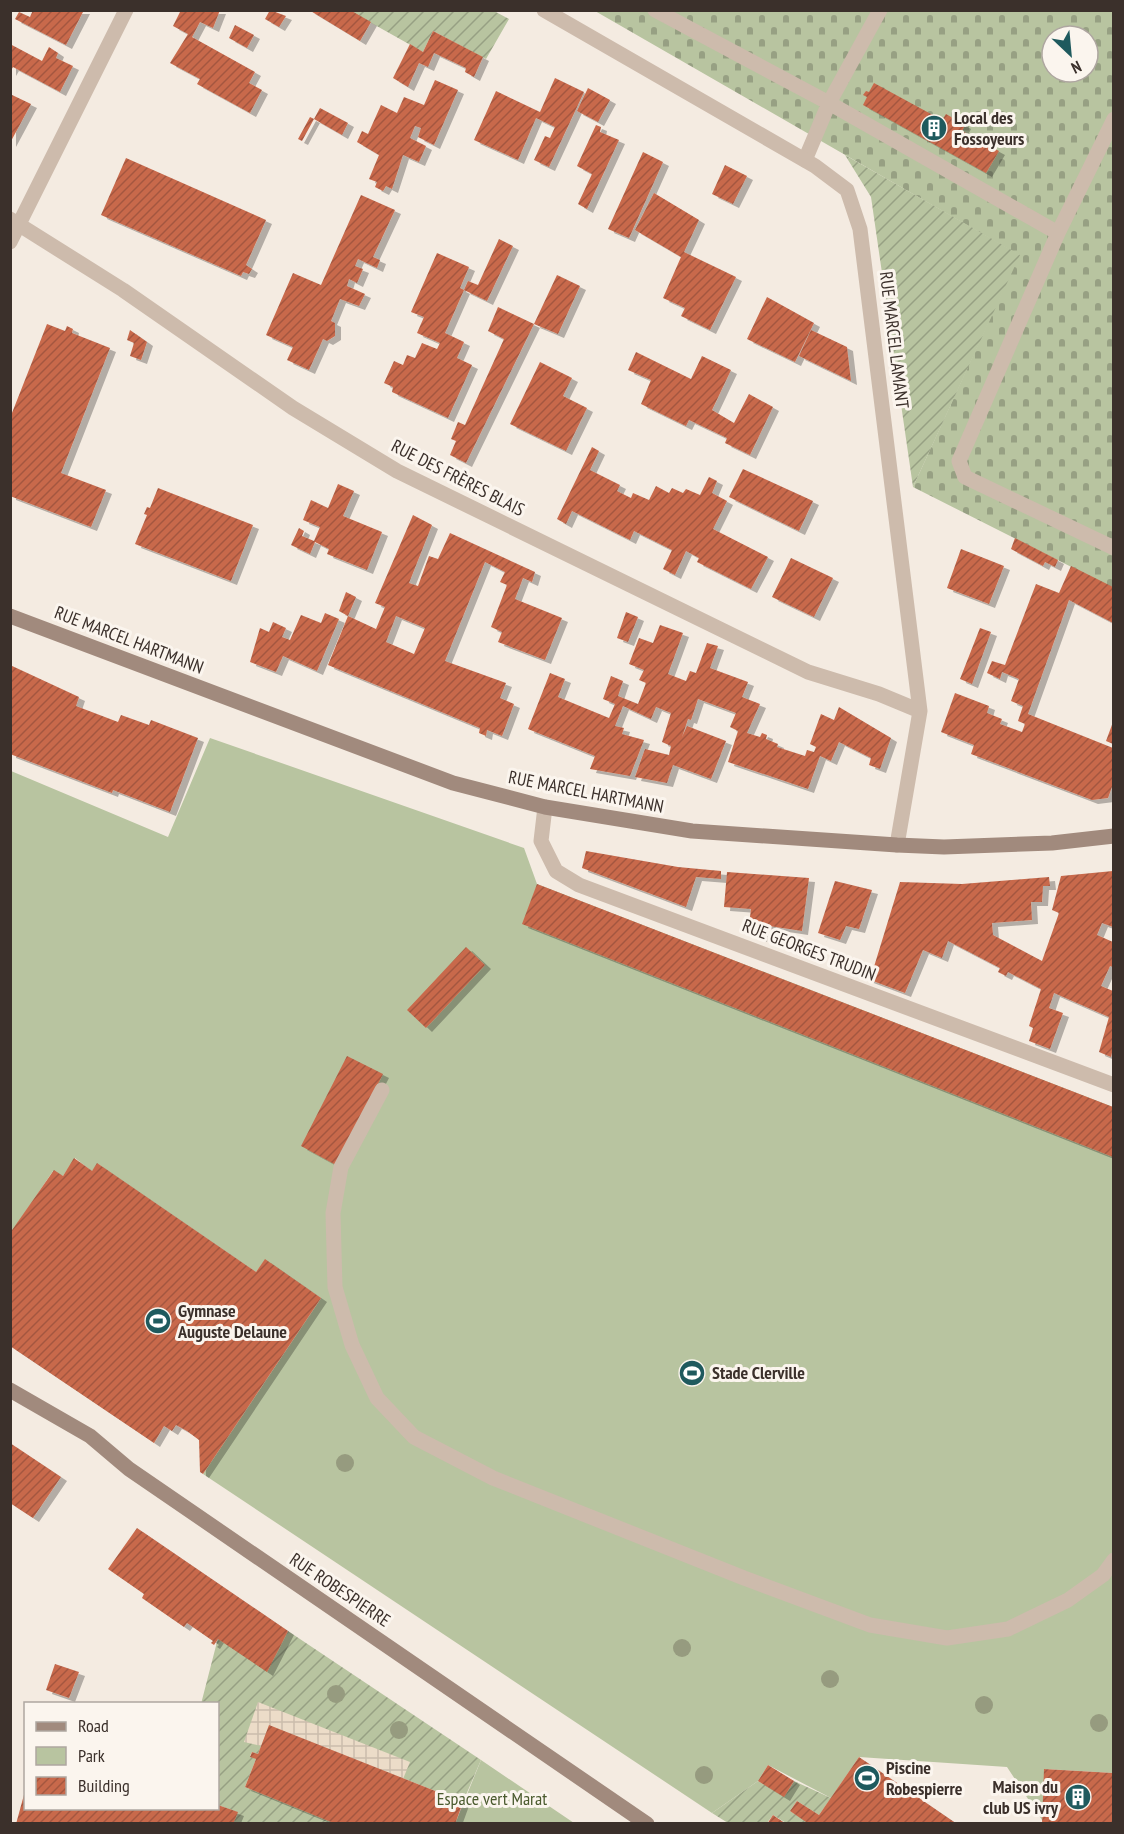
<svg xmlns="http://www.w3.org/2000/svg" width="1124" height="1834" font-family="'PT Sans Narrow',sans-serif">
<defs>
<pattern id="cemetery-stones" width="16" height="16" patternUnits="userSpaceOnUse" patternTransform="scale(1.5)"><rect width="16" height="16" fill="#b8c4a0"/><path d="M2 7V4a2 2 0 0 1 4 0v3zM10 15v-3a2 2 0 0 1 4 0v3z" fill="#97a083"/></pattern>
<pattern id="garden-furrows" width="10" height="10" patternUnits="userSpaceOnUse" patternTransform="scale(1.5)"><rect width="10" height="10" fill="#b8c4a0"/><path d="M-1 1l2-2M0 10L10 0M9 11l2-2" fill="none" stroke="#97a083"/></pattern>
<pattern id="plaza-grid" width="8" height="8" patternUnits="userSpaceOnUse" patternTransform="scale(1.5)"><rect width="8" height="8" fill="#ecdcc8"/><path d="M0 4h8M4 0v8" fill="none" stroke="#cbbdac"/></pattern>
<pattern id="building-hatch" width="6" height="6" patternUnits="userSpaceOnUse" patternTransform="scale(1.5)"><rect width="6" height="6" fill="#c8694b"/><path d="M-1 1l2-2M0 6l6-6M5 7l2-2" fill="none" stroke="#a4573f"/></pattern>
<filter id="shadow"><feDropShadow dx="6" dy="4" stdDeviation="0" flood-color="#0004"/></filter>
</defs>
<rect width="100%" height="100%" fill="#f4ebe1"/>
<path fill="#b8c4a0" d="M 210,738 L 524,848 L 537,884 L 1113,1107 L 1113,1773 L 1045,1769 L 1042,1820 L 1007,1767 L 859,1757 L 831,1798 L 768,1765 L 758,1781 L 712,1813 L 203,1474 L 321,1298 L 265,1260 L 256,1272 L 98,1164 L 92,1171 L 75,1158 L 63,1176 L 53,1171 L 11,1233 L 11,771 L 168,837 Z
M 481,1760 L 574,1823 L 455,1824 Z"/>
<path fill="url(#cemetery-stones)" fill-rule="evenodd" d="M 595,11 L 1113,11 L 1113,588 L 913,487 L 1019,255 ZM 1052,36 L 1088,36 L 1088,72 L 1052,72 Z"/>
<path fill="url(#garden-furrows)" d="M 350,11 L 494,11 L 509,19 L 486,59 L 433,31 L 423,52 Z
M 845,155 L 1020,255 L 913,487 L 871,197 Z
M 288,1631 L 481,1760 L 463,1802 L 269,1725 L 258,1754 L 252,1752 L 250,1756 L 256,1759 L 245,1787 L 336,1823 L 233,1823 L 237,1812 L 218,1805 L 218,1704 L 201,1704 L 218,1638 L 273,1657 Z
M 758,1781 L 784,1796 L 794,1781 L 831,1798 L 819,1815 L 797,1801 L 790,1811 L 809,1823 L 786,1823 L 773,1815 L 767,1823 L 728,1823 L 712,1813 Z"/>
<path fill="url(#plaza-grid)" d="M 258,1702 L 410,1762 L 403,1779 L 244,1742 Z"/>
<path fill="url(#building-hatch)" fill-rule="evenodd" filter="url(#shadow)" d="M 33,10 L 84,10 L 66,45 L 15,19 L 19,12 L 30,17 Z
M 181,10 L 220,10 L 213,28 L 200,22 L 192,37 L 255,72 L 249,83 L 262,90 L 250,113 L 197,84 L 200,79 L 170,63 L 188,34 L 173,26 Z
M 270,10 L 286,16 L 279,27 L 265,19 Z
M 309,10 L 350,10 L 371,22 L 360,41 Z
M 235,25 L 254,35 L 247,48 L 229,38 Z
M 433,31 L 483,57 L 474,77 L 465,72 L 466,68 L 434,53 L 428,67 L 419,63 L 408,87 L 393,78 L 410,44 L 423,52 Z
M 10,44 L 42,61 L 49,47 L 58,53 L 56,58 L 73,66 L 60,92 L 13,67 L 10,72 Z
M 555,78 L 584,92 L 549,167 L 534,160 L 545,136 L 550,138 L 555,127 L 536,118 L 518,160 L 474,140 L 496,91 L 540,112 Z
M 435,80 L 458,90 L 434,145 L 418,137 L 421,128 L 415,126 L 410,138 L 426,146 L 419,162 L 403,155 L 392,189 L 386,186 L 383,191 L 375,187 L 377,182 L 369,179 L 379,155 L 357,142 L 362,131 L 368,134 L 381,105 L 397,113 L 404,97 L 424,105 Z
M 874,83 L 942,120 L 946,114 L 965,125 L 962,131 L 999,151 L 986,173 L 863,105 L 867,97 L 863,95 L 866,91 L 869,92 Z
M 588,88 L 610,100 L 598,122 L 577,111 Z
M 10,94 L 31,104 L 10,143 Z
M 320,108 L 348,123 L 342,135 L 314,119 Z
M 310,117 L 314,119 L 302,141 L 298,139 Z
M 596,125 L 601,127 L 600,132 L 619,140 L 587,209 L 578,204 L 592,174 L 577,166 Z
M 643,152 L 663,162 L 629,238 L 608,229 Z
M 126,158 L 266,220 L 246,265 L 252,269 L 249,274 L 243,272 L 241,276 L 101,215 Z
M 725,165 L 747,176 L 733,204 L 712,194 Z
M 654,193 L 699,220 L 684,252 L 736,277 L 710,330 L 681,316 L 685,308 L 663,298 L 681,257 L 635,230 Z
M 361,195 L 395,210 L 373,257 L 380,260 L 377,268 L 358,259 L 355,266 L 363,269 L 357,283 L 349,279 L 347,286 L 365,294 L 359,306 L 340,299 L 331,321 L 335,323 L 335,336 L 327,341 L 323,339 L 309,370 L 287,360 L 293,347 L 266,335 L 293,273 L 321,285 Z
M 499,239 L 513,246 L 487,301 L 464,290 L 468,281 L 478,285 Z
M 437,253 L 469,267 L 460,288 L 464,290 L 445,333 L 464,342 L 457,358 L 472,365 L 448,418 L 392,392 L 393,387 L 384,383 L 394,361 L 403,365 L 407,355 L 415,358 L 422,343 L 437,349 L 440,343 L 417,333 L 424,317 L 411,312 Z
M 557,275 L 580,286 L 558,334 L 534,324 Z
M 767,297 L 814,323 L 795,362 L 747,339 Z
M 498,307 L 534,324 L 466,463 L 450,455 L 456,441 L 451,439 L 458,422 L 465,425 L 504,339 L 488,331 Z
M 47,324 L 65,331 L 67,326 L 73,329 L 72,333 L 110,348 L 61,473 L 106,490 L 91,527 L 10,496 L 10,418 Z
M 130,330 L 147,342 L 141,360 L 130,356 L 134,343 L 127,340 Z
M 811,330 L 847,347 L 851,381 L 799,356 Z
M 636,352 L 691,379 L 702,356 L 731,370 L 712,410 L 734,423 L 749,394 L 773,407 L 750,455 L 725,443 L 727,438 L 689,420 L 686,426 L 641,404 L 651,380 L 628,370 Z
M 540,362 L 572,378 L 563,396 L 587,408 L 566,451 L 510,424 Z
M 592,447 L 599,451 L 590,470 L 620,485 L 617,491 L 631,498 L 633,493 L 649,500 L 656,486 L 669,493 L 672,488 L 683,493 L 686,489 L 700,495 L 709,477 L 717,481 L 712,493 L 727,501 L 713,529 L 768,557 L 751,589 L 697,562 L 699,558 L 686,551 L 675,575 L 663,569 L 672,550 L 634,531 L 630,540 L 572,511 L 566,524 L 557,519 Z
M 743,469 L 813,501 L 799,531 L 729,497 Z
M 338,484 L 354,491 L 343,516 L 382,532 L 367,570 L 327,554 L 329,549 L 315,542 L 310,554 L 291,545 L 299,528 L 304,531 L 302,536 L 314,541 L 320,527 L 303,520 L 311,500 L 328,508 Z
M 158,488 L 253,525 L 231,581 L 135,544 L 147,515 L 144,514 L 147,507 L 150,508 Z
M 413,515 L 432,525 L 409,583 L 418,586 L 429,556 L 438,559 L 450,533 L 535,572 L 532,582 L 523,578 L 515,599 L 562,618 L 545,660 L 498,642 L 502,632 L 491,627 L 507,585 L 500,582 L 505,572 L 485,562 L 445,661 L 506,683 L 500,698 L 514,704 L 502,736 L 487,730 L 486,736 L 479,733 L 480,728 L 328,665 L 348,616 L 376,629 L 385,607 L 375,603 ZM 396,616 L 425,628 L 414,654 L 386,642 Z
M 1015,538 L 1058,560 L 1055,567 L 1045,562 L 1043,566 L 1011,549 Z
M 961,549 L 1004,566 L 989,604 L 947,588 Z
M 791,558 L 833,578 L 814,617 L 772,597 Z
M 1071,566 L 1113,587 L 1113,623 L 1069,600 L 1028,714 L 1113,748 L 1113,784 L 1108,798 L 1092,800 L 971,754 L 974,745 L 941,732 L 955,693 L 989,706 L 987,713 L 1002,719 L 1000,724 L 1022,732 L 1025,724 L 1018,721 L 1023,706 L 1011,701 L 1019,679 L 1002,672 L 1000,679 L 987,673 L 992,661 L 1005,665 L 1036,584 L 1059,593 Z
M 346,592 L 356,597 L 348,616 L 339,611 Z
M 626,612 L 638,617 L 628,642 L 617,638 Z
M 325,613 L 339,619 L 317,671 L 283,656 L 276,672 L 250,662 L 260,628 L 269,632 L 273,622 L 286,628 L 282,637 L 290,640 L 301,615 L 321,623 Z
M 660,625 L 683,633 L 668,674 L 686,681 L 690,671 L 696,673 L 707,643 L 718,646 L 710,668 L 748,682 L 742,697 L 760,704 L 747,733 L 760,737 L 762,733 L 767,735 L 766,739 L 778,744 L 777,747 L 805,756 L 807,750 L 814,752 L 816,747 L 810,744 L 821,714 L 834,720 L 839,707 L 891,738 L 880,769 L 869,765 L 871,758 L 839,742 L 831,761 L 820,756 L 808,789 L 728,762 L 738,731 L 730,727 L 736,713 L 698,699 L 691,720 L 688,719 L 682,737 L 687,726 L 726,741 L 711,779 L 673,765 L 667,783 L 635,777 L 645,749 L 669,755 L 671,746 L 662,742 L 671,713 L 656,707 L 651,719 L 623,706 L 615,726 L 624,728 L 622,734 L 644,740 L 630,776 L 590,769 L 595,756 L 528,729 L 550,673 L 565,679 L 558,697 L 609,718 L 615,704 L 603,699 L 611,676 L 623,681 L 618,696 L 638,704 L 646,683 L 639,680 L 644,670 L 629,664 L 639,638 L 653,643 Z
M 980,628 L 991,632 L 972,684 L 960,679 Z
M 10,665 L 79,697 L 76,706 L 118,722 L 121,715 L 149,725 L 151,720 L 198,738 L 170,812 L 113,790 L 112,793 L 10,754 Z
M 1113,722 L 1113,744 L 1106,741 Z
M 586,851 L 678,867 L 721,871 L 721,879 L 696,877 L 686,907 L 582,868 Z
M 1113,871 L 1113,927 L 1102,923 L 1097,935 L 1113,942 L 1113,967 L 1110,966 L 1101,986 L 1113,991 L 1113,1048 L 1111,1057 L 1099,1052 L 1109,1017 L 1054,993 L 1049,1008 L 1063,1013 L 1050,1049 L 1029,1041 L 1033,1028 L 1029,1026 L 1041,989 L 1008,972 L 1006,976 L 998,972 L 1000,968 L 948,941 L 942,958 L 923,950 L 905,993 L 857,975 L 861,966 L 873,970 L 900,882 L 962,884 L 1049,877 L 1050,886 L 1043,886 L 1042,902 L 1031,902 L 1032,920 L 992,923 L 993,935 L 1042,961 L 1059,913 L 1052,910 L 1061,876 Z
M 727,872 L 809,878 L 802,931 L 763,925 L 761,938 L 748,933 L 751,909 L 724,907 Z
M 835,881 L 872,890 L 859,929 L 846,926 L 840,940 L 818,933 Z
M 537,884 L 1113,1107 L 1113,1157 L 522,924 Z
M 466,947 L 485,965 L 426,1028 L 407,1010 Z
M 839,953 L 860,960 L 855,971 L 835,963 Z
M 347,1056 L 383,1074 L 336,1165 L 301,1146 Z
M 74,1158 L 92,1171 L 97,1163 L 256,1272 L 265,1259 L 321,1298 L 203,1474 L 200,1472 L 199,1440 L 187,1431 L 176,1425 L 172,1431 L 164,1426 L 154,1443 L 10,1346 L 10,1233 L 54,1170 L 63,1176 Z
M 10,1443 L 61,1477 L 33,1518 L 10,1503 Z
M 137,1528 L 288,1631 L 267,1672 L 218,1639 L 214,1645 L 211,1643 L 213,1641 L 187,1623 L 184,1627 L 142,1598 L 144,1594 L 108,1569 Z
M 55,1664 L 79,1672 L 69,1698 L 46,1690 Z
M 269,1725 L 463,1802 L 455,1824 L 336,1824 L 245,1787 L 256,1759 L 250,1757 L 252,1752 L 258,1754 Z
M 859,1757 L 957,1824 L 809,1824 L 790,1811 L 797,1801 L 819,1815 Z
M 768,1765 L 794,1781 L 784,1797 L 758,1781 Z
M 1044,1769 L 1113,1773 L 1113,1824 L 1042,1824 Z
M 25,1791 L 26,1809 L 174,1810 L 218,1809 L 218,1805 L 238,1812 L 233,1824 L 16,1824 Z
M 773,1815 L 786,1824 L 767,1824 Z"/>
<g fill="none" stroke-linecap="round" stroke-linejoin="round">
<path stroke="#cdbbac" stroke-width="15" d="M 655,10 L 829,103 L 805,160
M 880,10 L 829,103 L 1058,233 L 959,461 L 965,477 L 1114,548
M 1058,233 L 1114,119
M 382,1090 L 341,1167 L 333,1213 L 335,1287 L 352,1345 L 377,1398 L 414,1437 L 493,1478 L 744,1578 L 870,1625 L 947,1638 L 1008,1629 L 1068,1600 L 1103,1575 L 1114,1560"/>
<path stroke="#cdbbac" stroke-width="15" d="M 544,10 L 815,166 L 847,190 L 860,229 L 920,711 L 897,845
M 10,219 L 123,290 L 293,408 L 397,471 L 808,672 L 879,694 L 920,711
M 10,242 L 126,10
M 545,807 L 541,841 L 556,871 L 579,885 L 1114,1085"/>
<path stroke="#a18a7d" stroke-width="15" d="M 10,616 L 453,783 L 545,807 L 692,831 L 897,845 L 944,847 L 1052,843 L 1114,836
M 10,1390 L 90,1436 L 129,1469 L 647,1824"/>
</g>
<g fill="#969b7f">
<circle cx="345" cy="1463" r="9"/>
<circle cx="682" cy="1648" r="9"/>
<circle cx="830" cy="1679" r="9"/>
<circle cx="336" cy="1694" r="9"/>
<circle cx="984" cy="1705" r="9"/>
<circle cx="1099" cy="1723" r="9"/>
<circle cx="399" cy="1730" r="9"/>
<circle cx="704" cy="1775" r="9"/>
</g>
<defs>
<symbol id="building-disc" viewBox="-11 -11 22 22"><circle r="9.5" fill="#1f5a5e" stroke="#fbf5ee"/><path d="M-4-6H4V6H1V3H-1V6H-4ZM-2.5-4.3h1.7v1.8h-1.7ZM.8-4.3h1.7v1.8H.8ZM-2.5-1h1.7V.8h-1.7ZM.8-1h1.7V.8H.8Z" fill="#fff"/></symbol>
<symbol id="stadium-disc" viewBox="-11 -11 22 22"><circle r="9.5" fill="#1f5a5e" stroke="#fbf5ee"/><path d="M0-5a6.5 5 0 1 0 0 10a6.5 5 0 1 0 0-10ZM-3.5-1.8h7v3.6h-7Z" fill="#fff"/></symbol>
</defs>
<g fill-rule="evenodd">
<use href="#building-disc" x="919" y="113" width="30" height="30"/>
<use href="#stadium-disc" x="143" y="1306" width="30" height="30"/>
<use href="#stadium-disc" x="677" y="1358" width="30" height="30"/>
<use href="#stadium-disc" x="852" y="1763" width="30" height="30"/>
<use href="#building-disc" x="1063" y="1782" width="30" height="30"/>
</g>
<g text-anchor="middle" stroke-width="6" stroke-linejoin="round" paint-order="stroke">
<g font-size="18" font-weight="bold" fill="#3b302b" stroke="#fbf5ee" text-anchor="start">
<text x="954" y="124">Local des<tspan x="954" dy="21">Fossoyeurs</tspan></text>
<text x="178" y="1317">Gymnase<tspan x="178" dy="21">Auguste Delaune</tspan></text>
<text x="712" y="1379">Stade Clerville</text>
<text x="886" y="1774">Piscine<tspan x="886" dy="21">Robespierre</tspan></text>
<text x="1058" y="1793" text-anchor="end">Maison du<tspan x="1058" dy="21">club US ivry</tspan></text>
</g>
<g font-size="18" fill="#3b302b" stroke="#fbf5ee">
<text transform="translate(894 340) rotate(83)" y="6">RUE MARCEL LAMANT</text>
<text transform="translate(458 478) rotate(27)" y="6">RUE DES FRÈRES BLAIS</text>
<text transform="translate(129 640) rotate(21)" y="6">RUE MARCEL HARTMANN</text>
<text transform="translate(586 792) rotate(11)" y="6">RUE MARCEL HARTMANN</text>
<text transform="translate(809 950) rotate(21)" y="6">RUE GEORGES TRUDIN</text>
<text transform="translate(340 1590) rotate(34)" y="6">RUE ROBESPIERRE</text>
</g>
<g font-size="18" fill="#4a5a2e" stroke="#fbf5ee">
<text x="492" y="1805">Espace vert Marat</text>
</g>
</g>
<rect width="1124" height="1834" fill="none" stroke="#3b302b" stroke-width="24"/>
<rect x="24" y="1702" width="195" height="108" fill="#fbf5ee" stroke="#aea6a0" stroke-width="1.5"/>
<rect x="36" y="1722" width="30" height="9" fill="#a18a7d" stroke="#aea6a0" stroke-width="1.5"/>
<text x="78" y="1732" font-size="18" fill="#3b302b">Road</text>
<rect x="36" y="1747" width="30" height="18" fill="#b8c4a0" stroke="#aea6a0" stroke-width="1.5"/>
<text x="78" y="1762" font-size="18" fill="#3b302b">Park</text>
<rect x="36" y="1777" width="30" height="18" fill="url(#building-hatch)" stroke="#aea6a0" stroke-width="1.5"/>
<text x="78" y="1792" font-size="18" fill="#3b302b">Building</text>
<g transform="translate(1070 54) rotate(154)"><circle r="28" fill="#fbf5ee" stroke="#aea6a0" stroke-width="1.5"/>
<path d="M0-4.5L10 22L0 15L-10 22Z" fill="#1f5a5e"/>
<text y="-9" font-size="16" font-weight="bold" text-anchor="middle" fill="#3b302b">N</text>
</g>
</svg>
